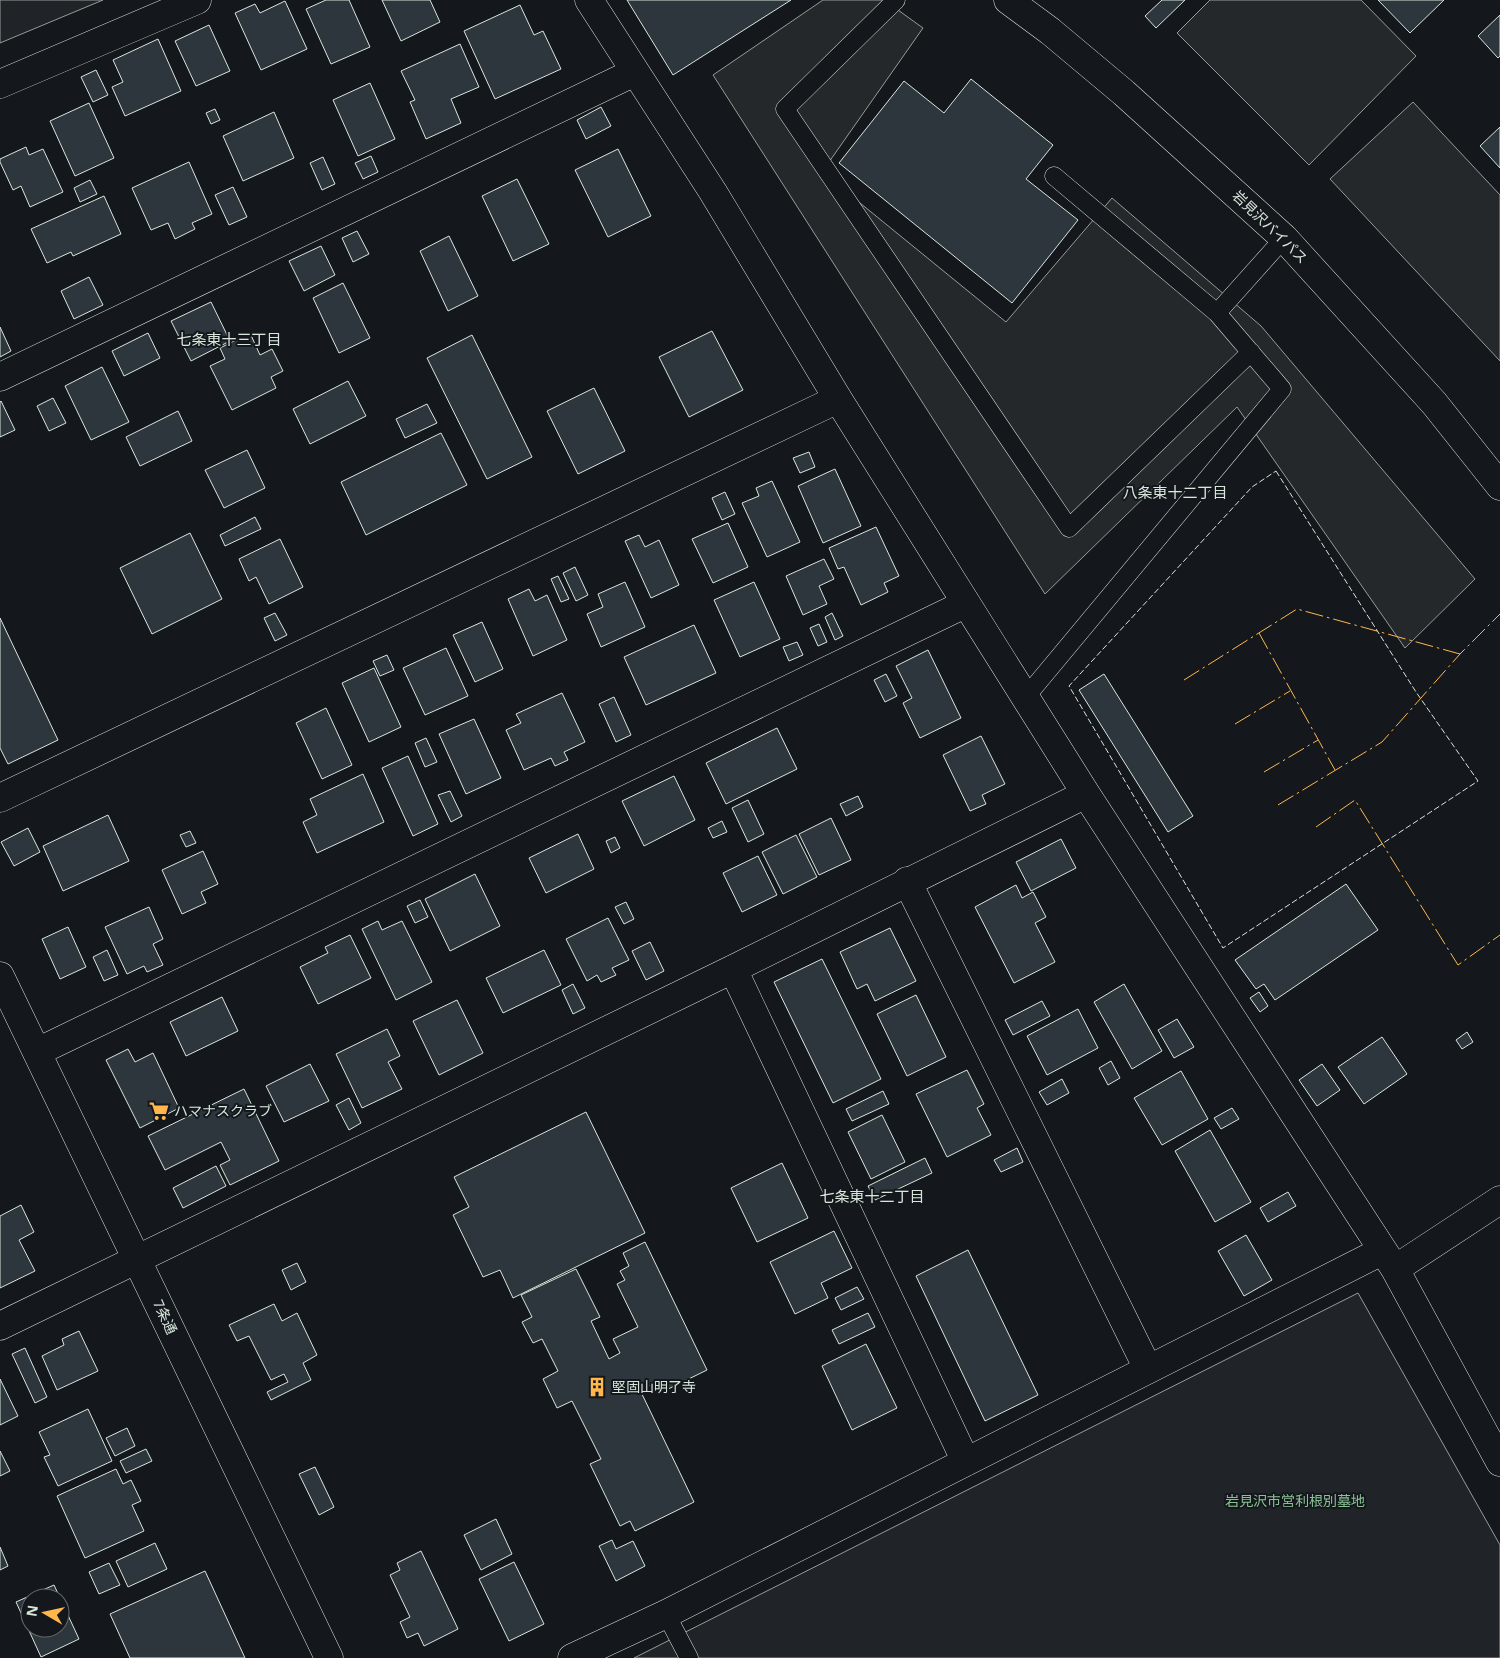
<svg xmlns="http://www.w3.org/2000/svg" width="1500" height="1658" font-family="'Noto Sans','Noto Sans JP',sans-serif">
<rect width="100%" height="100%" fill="#14181c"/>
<path fill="#202428" stroke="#939e99" d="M 0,0 L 103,0 L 0,43 Z
M 1358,1293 L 1500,1545 L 1500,1658 L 634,1658 Z"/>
<path fill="#24282b" stroke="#939e99" d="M 823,0 L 884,0 L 923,28 L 822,172 L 1006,322 L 1112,198 L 1261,326 L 1475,579 L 1405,648 L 1237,407 L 1045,594 L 713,75 Z
M 1210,0 L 1361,0 L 1416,56 L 1309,165 L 1177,33 Z
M 1413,102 L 1500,195 L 1500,361 L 1330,179 Z"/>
<path fill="#2c363c" stroke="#d8e6dc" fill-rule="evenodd" d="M 326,0 L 349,0 L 370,47 L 331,64 L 306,9 Z
M 382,0 L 430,0 L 440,22 L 401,41 Z
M 627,0 L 791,0 L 673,75 Z
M 1162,0 L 1185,0 L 1156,28 L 1145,16 Z
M 1378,0 L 1444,0 L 1410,33 Z
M 285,1 L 307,49 L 261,70 L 235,13 L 255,4 L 260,13 Z
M 520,5 L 534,35 L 543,31 L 561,69 L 495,99 L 464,31 Z
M 1500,15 L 1500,56 L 1498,58 L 1478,36 Z
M 209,25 L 230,71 L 196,86 L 175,41 Z
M 158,39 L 181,91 L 125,116 L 112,87 L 123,82 L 113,60 Z
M 460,44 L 479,87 L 451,99 L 461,123 L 426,139 L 410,102 L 415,100 L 401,71 Z
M 96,70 L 108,95 L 93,102 L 81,77 Z
M 971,79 L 1053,145 L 1026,179 L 1078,220 L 1012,303 L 839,163 L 904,81 L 944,113 Z
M 370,83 L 395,139 L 358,156 L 333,100 Z
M 89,103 L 114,158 L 75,176 L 50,121 Z
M 601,107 L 611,126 L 586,139 L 577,120 Z
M 215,109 L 220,120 L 211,124 L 206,113 Z
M 274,112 L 294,158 L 243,181 L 223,136 Z
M 1500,127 L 1500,168 L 1480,146 Z
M 26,147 L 29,155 L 43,149 L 63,192 L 30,207 L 21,186 L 13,190 L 0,162 L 0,159 Z
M 618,149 L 651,216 L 608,237 L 575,170 Z
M 371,156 L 378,172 L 363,179 L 355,163 Z
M 323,157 L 335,184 L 322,190 L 310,163 Z
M 189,162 L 212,214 L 192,223 L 195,229 L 175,239 L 168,223 L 151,230 L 132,188 Z
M 517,179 L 549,244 L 513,261 L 482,196 Z
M 90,180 L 97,194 L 80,202 L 74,188 Z
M 233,187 L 247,217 L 229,225 L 215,195 Z
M 104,196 L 121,234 L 73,256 L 71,252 L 47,263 L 31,229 Z
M 357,231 L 369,254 L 353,262 L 342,238 Z
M 449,236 L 478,296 L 448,311 L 420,251 Z
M 321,246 L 335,275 L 304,291 L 289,261 Z
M 89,277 L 103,305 L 74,319 L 61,291 Z
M 343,283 L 370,338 L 339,353 L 313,298 Z
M 211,302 L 230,341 L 191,361 L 171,321 Z
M 0,327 L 11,351 L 0,357 Z
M 712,331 L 743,390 L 689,417 L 659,357 Z
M 148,333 L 160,358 L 124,376 L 112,351 Z
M 250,333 L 260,355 L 272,349 L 283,371 L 271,377 L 276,388 L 232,410 L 210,366 L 225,359 L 220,348 Z
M 472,335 L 532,457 L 487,479 L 427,358 Z
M 102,367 L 129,422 L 91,440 L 65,386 Z
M 348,381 L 366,416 L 310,444 L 293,409 Z
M 594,388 L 625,451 L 578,474 L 547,411 Z
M 53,398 L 66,423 L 49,431 L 37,406 Z
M 1,401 L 15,430 L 0,437 L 0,402 Z
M 427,404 L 437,423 L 405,438 L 396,419 Z
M 178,411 L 192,441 L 140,466 L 126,437 Z
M 441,433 L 467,485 L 366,535 L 341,482 Z
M 247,450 L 265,488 L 224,508 L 205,470 Z
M 809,452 L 815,467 L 800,473 L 793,458 Z
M 835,469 L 861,526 L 823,543 L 798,486 Z
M 772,481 L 800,542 L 767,557 L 742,503 L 759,496 L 756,488 Z
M 725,492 L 735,514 L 722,520 L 712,498 Z
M 255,517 L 261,529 L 225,546 L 220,535 Z
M 728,523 L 748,567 L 713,583 L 692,539 Z
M 876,527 L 899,576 L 884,583 L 888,592 L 861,605 L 844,567 L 838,569 L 829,548 Z
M 190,533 L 222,599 L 152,634 L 120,568 Z
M 639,535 L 645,547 L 659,540 L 679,585 L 651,598 L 625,541 Z
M 280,539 L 303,587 L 269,604 L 256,577 L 249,581 L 239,559 Z
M 824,559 L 834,579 L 819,586 L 827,604 L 803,615 L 786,576 Z
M 575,567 L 588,595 L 576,601 L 563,573 Z
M 558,576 L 569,599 L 561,602 L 551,579 Z
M 625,582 L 645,627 L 601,647 L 587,614 L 603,607 L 598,594 Z
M 754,582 L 780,639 L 740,657 L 714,600 Z
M 529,589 L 535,601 L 547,595 L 567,640 L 533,656 L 508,599 Z
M 275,613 L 287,635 L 275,641 L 264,618 Z
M 832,613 L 843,636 L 835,640 L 825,617 Z
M 0,618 L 58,740 L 8,764 L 0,748 Z
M 482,622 L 503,669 L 475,682 L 453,635 Z
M 819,624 L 827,642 L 818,646 L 810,628 Z
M 694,625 L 716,673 L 646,705 L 624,657 Z
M 797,642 L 803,655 L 789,661 L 783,647 Z
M 446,648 L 468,696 L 425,715 L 403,668 Z
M 928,650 L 961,718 L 920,738 L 903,703 L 912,698 L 896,666 Z
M 387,655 L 394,670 L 380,676 L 373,661 Z
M 374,668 L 401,727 L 369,742 L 342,683 Z
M 886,674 L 897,696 L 885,702 L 874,680 Z
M 1104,674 L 1193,816 L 1168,832 L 1079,690 Z
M 562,693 L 585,742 L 564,752 L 568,760 L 555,766 L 551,758 L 524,770 L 506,730 L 521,723 L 516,714 Z
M 614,697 L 631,735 L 616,742 L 599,704 Z
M 326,708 L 352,765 L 322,779 L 296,723 Z
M 474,719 L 501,778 L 466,794 L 439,734 Z
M 777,728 L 797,769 L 726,804 L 706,763 Z
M 981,736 L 1005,784 L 982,795 L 986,804 L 970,811 L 943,755 Z
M 426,738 L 437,762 L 425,767 L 415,743 Z
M 408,756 L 438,824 L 413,836 L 382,768 Z
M 363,774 L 384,822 L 317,853 L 303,822 L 317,815 L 310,799 Z
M 674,776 L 695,820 L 644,846 L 622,801 Z
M 450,791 L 462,816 L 451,822 L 438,795 Z
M 858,796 L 863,807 L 846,816 L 840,804 Z
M 748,800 L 764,834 L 748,842 L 732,808 Z
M 108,815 L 129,861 L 63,891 L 43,846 Z
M 831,818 L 851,860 L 819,875 L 799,834 Z
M 722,821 L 727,832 L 713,838 L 708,828 Z
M 28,828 L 40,852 L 14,866 L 1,842 Z
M 190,831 L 196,843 L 186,847 L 180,835 Z
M 578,834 L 594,869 L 546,893 L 529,858 Z
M 796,835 L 817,877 L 783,894 L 762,852 Z
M 615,837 L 620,848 L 611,853 L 606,841 Z
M 1061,839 L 1076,868 L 1031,891 L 1016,862 Z
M 203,851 L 218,884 L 201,892 L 206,903 L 182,914 L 162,870 Z
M 758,856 L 777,895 L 742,912 L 723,873 Z
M 475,874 L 500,926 L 450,951 L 425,899 Z
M 1346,884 L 1378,930 L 1275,1000 L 1264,984 L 1256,989 L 1235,960 Z
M 1016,885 L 1022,898 L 1033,892 L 1046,917 L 1035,923 L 1055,962 L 1014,983 L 975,907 Z
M 420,900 L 428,917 L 415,923 L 407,906 Z
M 626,902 L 634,919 L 624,924 L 615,907 Z
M 149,907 L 163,939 L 153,944 L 163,965 L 147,972 L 144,966 L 127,974 L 105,927 Z
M 608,918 L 629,960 L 612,968 L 616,975 L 601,982 L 597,975 L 587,981 L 566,939 Z
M 378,921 L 382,930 L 402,921 L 432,982 L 396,1000 L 362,929 Z
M 68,927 L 86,967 L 60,979 L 42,939 Z
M 890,928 L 916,981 L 875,1001 L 867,984 L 857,989 L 840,952 Z
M 350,935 L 371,978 L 318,1004 L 300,967 L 328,953 L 325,947 Z
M 650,942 L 664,971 L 646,980 L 632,951 Z
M 107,950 L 118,975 L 104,981 L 93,957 Z
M 544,950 L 561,985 L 503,1013 L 486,978 Z
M 822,959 L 881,1079 L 833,1103 L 774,982 Z
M 573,984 L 585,1008 L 573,1014 L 562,990 Z
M 1124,984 L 1162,1051 L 1132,1069 L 1094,1002 Z
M 1259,992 L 1268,1006 L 1260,1012 L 1250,998 Z
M 916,995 L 946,1057 L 907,1076 L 877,1014 Z
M 222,997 L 238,1031 L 186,1056 L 170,1022 Z
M 457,1000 L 483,1053 L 439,1075 L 413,1021 Z
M 1042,1001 L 1050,1016 L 1013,1035 L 1005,1020 Z
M 1078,1009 L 1098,1048 L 1047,1075 L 1027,1036 Z
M 1177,1019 L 1194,1047 L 1174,1058 L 1158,1030 Z
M 387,1029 L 400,1056 L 388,1062 L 402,1089 L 362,1108 L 336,1054 Z
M 1467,1032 L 1473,1042 L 1462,1049 L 1456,1040 Z
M 1382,1037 L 1407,1074 L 1364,1104 L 1338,1067 Z
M 128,1049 L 135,1062 L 153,1053 L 179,1108 L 140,1128 L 106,1060 Z
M 1111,1061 L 1120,1078 L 1108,1085 L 1099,1068 Z
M 310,1064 L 329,1101 L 284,1122 L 266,1086 Z
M 1322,1064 L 1340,1090 L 1317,1106 L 1299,1080 Z
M 967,1070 L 984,1104 L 977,1108 L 991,1135 L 947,1157 L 916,1094 Z
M 1181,1071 L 1208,1119 L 1162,1145 L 1134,1098 Z
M 1062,1079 L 1069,1093 L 1047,1105 L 1039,1092 Z
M 244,1089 L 279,1161 L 230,1185 L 220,1165 L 230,1160 L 221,1142 L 165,1170 L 148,1136 Z
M 883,1091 L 889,1104 L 852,1121 L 846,1109 Z
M 349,1098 L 361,1123 L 349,1130 L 336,1105 Z
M 1232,1108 L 1239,1119 L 1221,1129 L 1214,1118 Z
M 586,1112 L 645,1233 L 513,1298 L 500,1270 L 483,1277 L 453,1215 L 469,1207 L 454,1177 Z
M 882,1115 L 905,1162 L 871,1179 L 848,1132 Z
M 1210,1130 L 1251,1202 L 1215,1222 L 1175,1151 Z
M 1017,1148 L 1023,1162 L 1001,1172 L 994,1160 Z
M 925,1158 L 932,1173 L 875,1200 L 868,1186 Z
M 782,1163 L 808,1218 L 757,1242 L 731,1188 Z
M 216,1166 L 226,1186 L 183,1208 L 173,1188 Z
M 1288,1192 L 1296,1206 L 1268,1222 L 1260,1208 Z
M 21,1205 L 34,1232 L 19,1240 L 35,1271 L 0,1288 L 0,1216 Z
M 834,1231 L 852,1268 L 821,1283 L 828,1298 L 795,1314 L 770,1262 Z
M 1246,1235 L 1272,1280 L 1244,1296 L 1218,1251 Z
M 645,1242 L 707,1370 L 658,1394 L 653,1384 L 640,1390 L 694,1502 L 635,1531 L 630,1521 L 620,1526 L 590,1464 L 601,1459 L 572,1401 L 557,1408 L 543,1379 L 558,1371 L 542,1339 L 533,1343 L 522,1322 L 532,1317 L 521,1295 L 576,1269 L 600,1317 L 591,1321 L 609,1359 L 620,1353 L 613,1339 L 638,1327 L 617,1284 L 625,1280 L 620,1271 L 629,1266 L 623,1253 Z
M 968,1250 L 1038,1395 L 985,1421 L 916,1276 Z
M 297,1263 L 306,1282 L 291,1290 L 282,1270 Z
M 857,1287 L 864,1299 L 841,1310 L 835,1298 Z
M 274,1304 L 282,1321 L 297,1313 L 317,1355 L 303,1363 L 311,1380 L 271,1400 L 267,1392 L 288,1382 L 284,1374 L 271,1380 L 249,1336 L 237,1341 L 229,1325 Z
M 868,1313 L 875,1327 L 839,1344 L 832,1330 Z
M 79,1331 L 98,1371 L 57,1390 L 42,1356 L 64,1345 L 62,1339 Z
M 866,1344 L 897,1408 L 852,1430 L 822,1366 Z
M 25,1348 L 47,1397 L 35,1403 L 12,1354 Z
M 0,1379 L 18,1416 L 0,1425 Z
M 88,1409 L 112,1461 L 58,1486 L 44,1457 L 50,1455 L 39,1432 Z
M 127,1428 L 135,1446 L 115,1456 L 106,1438 Z
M 146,1449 L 152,1461 L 126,1473 L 120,1461 Z
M 0,1451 L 10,1471 L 0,1476 Z
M 315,1467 L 334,1507 L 319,1515 L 299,1474 Z
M 116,1469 L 123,1484 L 131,1480 L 141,1501 L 132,1505 L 144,1531 L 85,1558 L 57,1496 Z
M 496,1519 L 512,1554 L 481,1570 L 464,1535 Z
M 612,1540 L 616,1549 L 633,1541 L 645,1566 L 616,1581 L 599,1546 Z
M 155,1543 L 167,1569 L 128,1587 L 116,1561 Z
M 0,1547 L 8,1566 L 0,1570 Z
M 421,1551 L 458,1629 L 424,1646 L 418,1633 L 407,1638 L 400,1622 L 410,1617 L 390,1575 L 400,1570 L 397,1563 Z
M 514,1562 L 544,1624 L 509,1641 L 479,1579 Z
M 109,1563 L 120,1585 L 99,1594 L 89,1572 Z
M 205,1571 L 245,1658 L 130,1658 L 110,1614 Z
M 54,1585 L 79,1639 L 41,1657 L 16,1602 ZM 30,1598 L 60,1598 L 60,1628 L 30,1628 Z"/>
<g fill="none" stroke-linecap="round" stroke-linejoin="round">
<defs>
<path id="service" d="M 896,0 L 785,109 L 1069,528 L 1251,352
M 1054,176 L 1217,313
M 1025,698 L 1282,389 L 1217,313 L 1284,238
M 666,1614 L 689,1658"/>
<path id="minor" d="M 589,0 L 713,192 L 838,399 L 1086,794 L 1395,1269 L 1500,1462
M 0,84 L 197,0
M 0,377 L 635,72
M 0,798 L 838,399
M 907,881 L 1148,1369
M 733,969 L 966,1462
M 37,1052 L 965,604
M 1395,1269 L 1500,1200
M 0,1326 L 733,969 L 1086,794
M 572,1658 L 666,1614 L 1382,1251"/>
<path id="tertiary" d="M 0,976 L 329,1658"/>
<path id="trunk" d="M 1008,0 L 1050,31 L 1124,93 L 1284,238 L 1434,403 L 1500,486"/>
</defs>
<use href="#service" stroke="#d8e6dc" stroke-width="19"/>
<use href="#minor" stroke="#d8e6dc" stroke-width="29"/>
<use href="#tertiary" stroke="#d8e6dc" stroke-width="29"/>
<use href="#trunk" stroke="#d8e6dc" stroke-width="29"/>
<use href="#service" stroke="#14181c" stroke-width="18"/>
<use href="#minor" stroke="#14181c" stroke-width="28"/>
<use href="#tertiary" stroke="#14181c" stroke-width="28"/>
<use href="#trunk" stroke="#14181c" stroke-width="28"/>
<path stroke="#d8e6dc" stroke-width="1" stroke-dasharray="6 2.5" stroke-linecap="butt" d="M 1276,471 L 1416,692 L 1478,781 L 1223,948 L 1069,686 L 1252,487 Z"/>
<path stroke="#ffb74d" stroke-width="1" stroke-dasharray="18 4 2.5 4" stroke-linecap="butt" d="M 1259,633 L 1335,770
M 1184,680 L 1297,609 L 1460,654
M 1235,724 L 1290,691
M 1264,772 L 1318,740
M 1278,805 L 1382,742 L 1460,654 L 1500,614
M 1316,827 L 1355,800 L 1458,965 L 1500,935"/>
</g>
<defs>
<symbol id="supermarket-bare" viewBox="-9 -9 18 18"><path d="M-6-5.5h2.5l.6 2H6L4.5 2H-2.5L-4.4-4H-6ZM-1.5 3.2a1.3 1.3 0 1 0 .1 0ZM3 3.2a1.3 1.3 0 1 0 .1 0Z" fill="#ffb74d" stroke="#14181c" stroke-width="2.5" paint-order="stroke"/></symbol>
<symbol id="building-bare" viewBox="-9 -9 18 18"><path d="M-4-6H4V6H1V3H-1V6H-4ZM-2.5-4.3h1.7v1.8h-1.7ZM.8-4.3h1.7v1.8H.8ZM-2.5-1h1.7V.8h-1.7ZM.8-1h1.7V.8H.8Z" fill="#ffb74d" stroke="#14181c" stroke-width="2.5" paint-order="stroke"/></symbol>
</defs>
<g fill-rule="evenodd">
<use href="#supermarket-bare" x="145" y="1097" width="28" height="28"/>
<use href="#building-bare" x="583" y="1373" width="28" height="28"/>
</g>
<g text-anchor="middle" stroke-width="4" stroke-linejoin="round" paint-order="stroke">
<g font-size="14" fill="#d8e6dc" stroke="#14181c">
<text transform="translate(1270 227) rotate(44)" y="5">岩見沢バイパス</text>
<text transform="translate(165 1317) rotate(65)" y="5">7条通</text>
</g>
<g font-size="14" fill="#d8e6dc" stroke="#14181c" text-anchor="start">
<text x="174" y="1116">ハマナスクラブ</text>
<text x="612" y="1392">堅固山明了寺</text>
</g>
<g font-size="14" fill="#8ac095" stroke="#14181c">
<text x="1295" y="1506">岩見沢市営利根別墓地</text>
</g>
<g font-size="15" fill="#d8e6dc" stroke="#14181c">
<text x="229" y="345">七条東十三丁目</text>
<text x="1175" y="498">八条東十二丁目</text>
<text x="872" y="1202">七条東十二丁目</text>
</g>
</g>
<g transform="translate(45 1613) rotate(279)"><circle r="24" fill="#14181c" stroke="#626a69"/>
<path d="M0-4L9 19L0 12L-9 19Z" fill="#ffb74d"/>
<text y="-8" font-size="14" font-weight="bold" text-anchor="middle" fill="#d8e6dc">N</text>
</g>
</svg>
